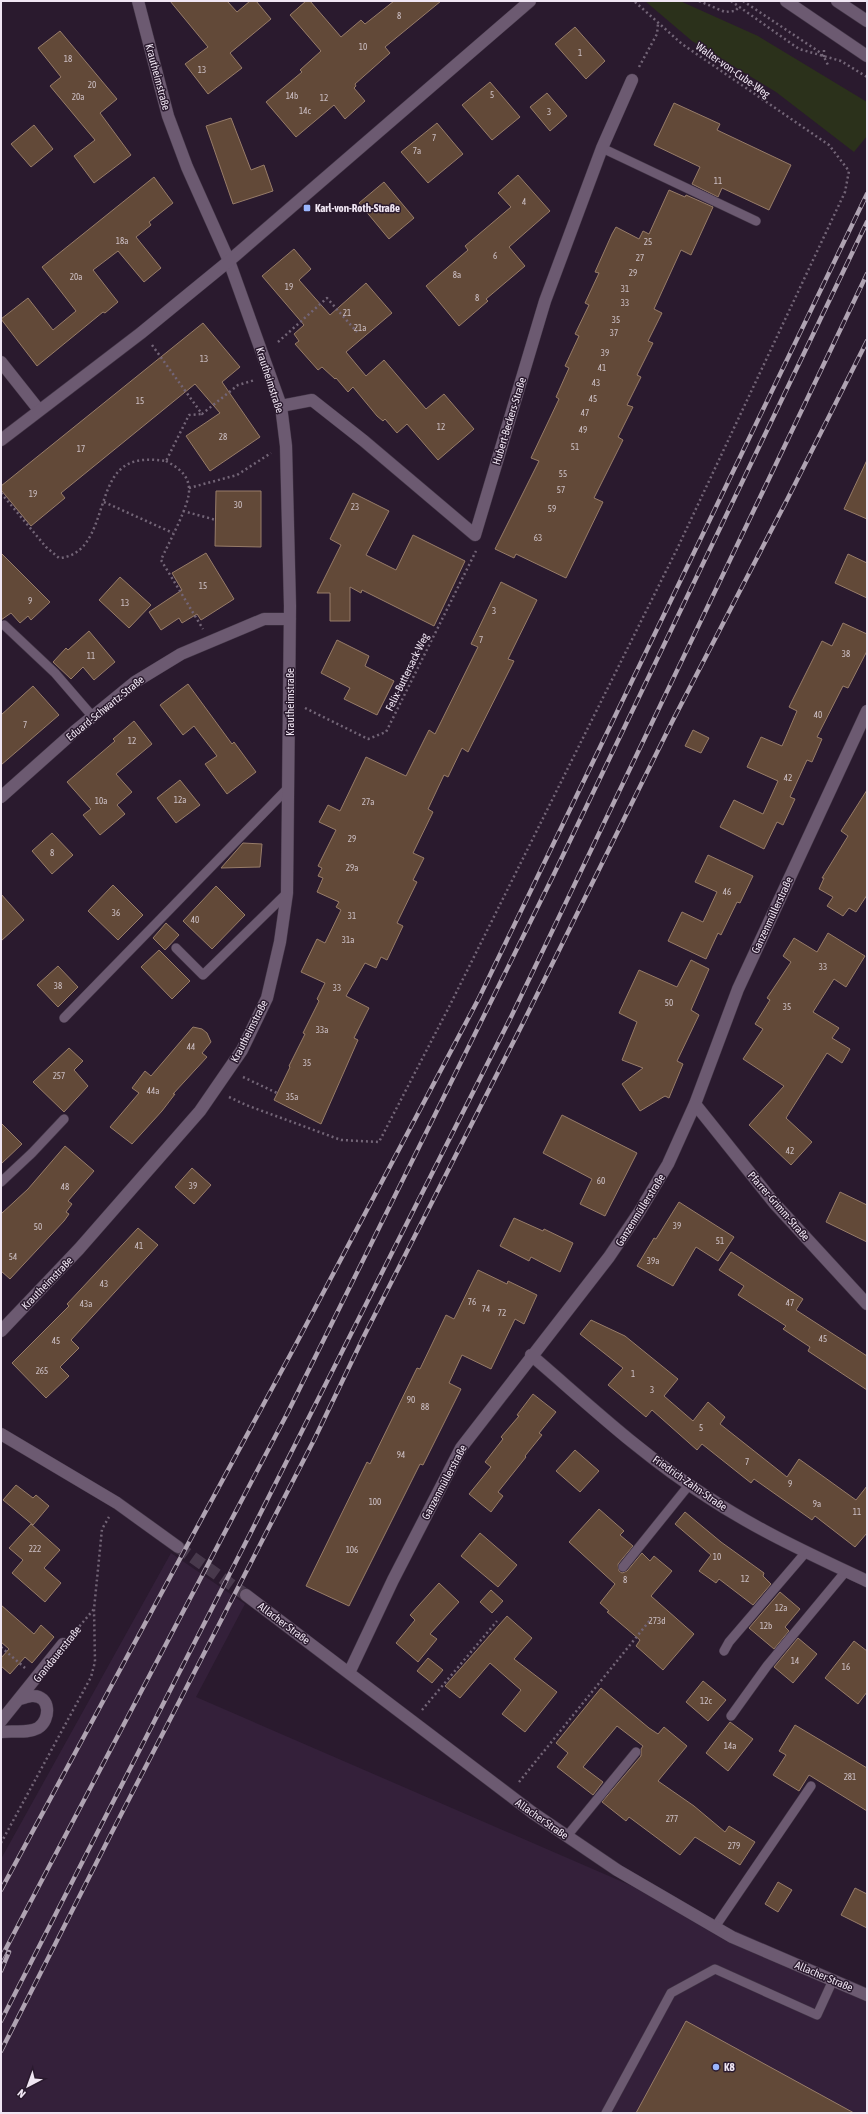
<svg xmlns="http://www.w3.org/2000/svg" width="868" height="2114" font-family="'Asap Condensed',sans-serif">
<rect width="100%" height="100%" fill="#2a1a2e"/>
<path fill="#34203a" d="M 171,1553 L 245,1604 L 196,1697 L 867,1988 L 867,2113 L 1,2113 L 1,1859 Z"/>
<path fill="#2b311b" d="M 645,1 L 680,1 L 758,36 L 867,102 L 867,136 L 854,152 L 776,92 L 692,41 Z"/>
<path fill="#624938" stroke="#977c69" d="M 170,1 L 227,1 L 237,12 L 250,1 L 256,1 L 271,19 L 230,53 L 242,68 L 208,94 L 185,64 L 208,47 Z
M 306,1 L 310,1 L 341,37 L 361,20 L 365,24 L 394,1 L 441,1 L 385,47 L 390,53 L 355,84 L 356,86 L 354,88 L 365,101 L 345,119 L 334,105 L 296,137 L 266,102 L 302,72 L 300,70 L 321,51 L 290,15 Z
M 575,27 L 605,61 L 586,79 L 555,44 Z
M 60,31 L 117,99 L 100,113 L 131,155 L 94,183 L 74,156 L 95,140 L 50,86 L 61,77 L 38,48 Z
M 490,82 L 520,117 L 492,140 L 462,105 Z
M 547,93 L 567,116 L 550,131 L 530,107 Z
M 674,103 L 720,124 L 717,130 L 791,165 L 769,210 L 722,188 L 718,197 L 692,184 L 700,167 L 654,145 Z
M 231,118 L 251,170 L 264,165 L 273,191 L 233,204 L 206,126 Z
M 437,123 L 463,154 L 428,183 L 401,152 Z
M 34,125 L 53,149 L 31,167 L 11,144 Z
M 518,175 L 550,211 L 509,247 L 525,266 L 486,299 L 488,301 L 459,326 L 426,286 L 468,250 L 465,246 L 511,207 L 498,193 Z
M 154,177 L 173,203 L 149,222 L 151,225 L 136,237 L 161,268 L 144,282 L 118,251 L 93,270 L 118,302 L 105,313 L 103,312 L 37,366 L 1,319 L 28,298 L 53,330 L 76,311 L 42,267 Z
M 384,182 L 414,218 L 389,239 L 359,203 Z
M 669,190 L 685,197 L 686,195 L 713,207 L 691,255 L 681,250 L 654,309 L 662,313 L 648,341 L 653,343 L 637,375 L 641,377 L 627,405 L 633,407 L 618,437 L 623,440 L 594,498 L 603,502 L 566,578 L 516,554 L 514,558 L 495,549 L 539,461 L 531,458 L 559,399 L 556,397 L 569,368 L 565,366 L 579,336 L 575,334 L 589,305 L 585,303 L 599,273 L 595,272 L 612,234 L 616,227 L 639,239 L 643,231 L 649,234 Z
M 294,249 L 311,269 L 299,280 L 330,315 L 366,283 L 392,313 L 346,352 L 366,376 L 384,360 L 426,409 L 444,394 L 474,429 L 438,460 L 407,424 L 397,433 L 385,419 L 383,421 L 377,416 L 353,387 L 348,392 L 336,378 L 335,379 L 322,367 L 318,370 L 295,344 L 299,341 L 294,334 L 304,325 L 262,276 Z
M 203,323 L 240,367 L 222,382 L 260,437 L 210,471 L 186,436 L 220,413 L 195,384 L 61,493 L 65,498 L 31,526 L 1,490 L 1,486 Z
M 867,460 L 867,519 L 844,509 Z
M 216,491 L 261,491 L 261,547 L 215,546 Z
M 353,493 L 389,511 L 366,555 L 396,570 L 413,535 L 465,561 L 434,626 L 362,590 L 361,593 L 350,587 L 350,621 L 330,621 L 330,593 L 317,593 L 341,545 L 330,539 Z
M 1,553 L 50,602 L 31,620 L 28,616 L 20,623 L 11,613 L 1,620 Z
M 206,553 L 234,599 L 201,620 L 197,614 L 182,623 L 179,618 L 161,630 L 149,612 L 182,590 L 172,573 Z
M 848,554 L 867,563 L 867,598 L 835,583 Z
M 120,577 L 151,605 L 129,628 L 99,600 Z
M 501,582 L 537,600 L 508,659 L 514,661 L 468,752 L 462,748 L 448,777 L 444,775 L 428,809 L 433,812 L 413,853 L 424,858 L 413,880 L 417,882 L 397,923 L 403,926 L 387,960 L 381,957 L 376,968 L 365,963 L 346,996 L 369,1008 L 354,1038 L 358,1040 L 321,1124 L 274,1100 L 290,1067 L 289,1066 L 305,1034 L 303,1033 L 319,1001 L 317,999 L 325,983 L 301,972 L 317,939 L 325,943 L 341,910 L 336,907 L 339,902 L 317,892 L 323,878 L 318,876 L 322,868 L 318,866 L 336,830 L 319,822 L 328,805 L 340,811 L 366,757 L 406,776 L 429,730 L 435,734 L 478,647 L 471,644 Z
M 843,623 L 867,634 L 867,651 L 848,688 L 843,686 L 817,737 L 822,739 L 812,762 L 807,760 L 790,797 L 795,799 L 783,825 L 777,822 L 764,849 L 720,827 L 734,800 L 763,814 L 778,781 L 747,767 L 761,737 L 782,746 L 797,711 L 789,707 L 822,641 L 832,646 Z
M 89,631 L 115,662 L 94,680 L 83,667 L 71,679 L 53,662 L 66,648 L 68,650 Z
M 337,640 L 369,656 L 365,666 L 394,681 L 377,715 L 344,699 L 350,688 L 321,673 Z
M 188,684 L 232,744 L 234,742 L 256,772 L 227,794 L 205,764 L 217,756 L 194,726 L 183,735 L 160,705 Z
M 33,686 L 59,715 L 1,765 L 1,715 Z
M 134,721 L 152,744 L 116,774 L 132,792 L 117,805 L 125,814 L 100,835 L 83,815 L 91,809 L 67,782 L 115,741 L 113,739 Z
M 693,730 L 709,738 L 701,753 L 685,746 Z
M 180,780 L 200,805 L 176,823 L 157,798 Z
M 867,790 L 867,895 L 856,912 L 849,908 L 843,916 L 827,906 L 833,897 L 819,889 L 824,878 L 822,878 L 848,836 L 841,831 Z
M 52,833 L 73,855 L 52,874 L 32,851 Z
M 243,843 L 262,844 L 260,867 L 221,868 Z
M 708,855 L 753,876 L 740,903 L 737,902 L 721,935 L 718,933 L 706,959 L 668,941 L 682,912 L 703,922 L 717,892 L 695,882 Z
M 113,885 L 143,915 L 118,940 L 88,911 Z
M 216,886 L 245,915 L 212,949 L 183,921 Z
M 1,894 L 24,920 L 1,941 Z
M 166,923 L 179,935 L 165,950 L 153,938 Z
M 828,933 L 865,956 L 846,987 L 834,979 L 813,1012 L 839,1028 L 832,1038 L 850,1049 L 842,1063 L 827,1053 L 786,1118 L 812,1142 L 791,1165 L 749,1125 L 784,1086 L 743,1059 L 763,1029 L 755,1024 L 770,1000 L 767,998 L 791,962 L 783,956 L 794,938 L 817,952 Z
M 159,950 L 190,981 L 172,999 L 141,967 Z
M 691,960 L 709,969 L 691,1010 L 699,1015 L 677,1061 L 683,1064 L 669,1098 L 665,1096 L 640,1111 L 622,1084 L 643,1068 L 622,1060 L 637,1022 L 619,1013 L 639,970 L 677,987 Z
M 58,966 L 78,987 L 58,1007 L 37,985 Z
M 193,1027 L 202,1029 L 207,1033 L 211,1042 L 202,1053 L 207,1057 L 173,1094 L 175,1094 L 162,1111 L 132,1144 L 110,1127 L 139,1093 L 132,1088 L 145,1071 L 151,1076 Z
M 69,1048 L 83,1061 L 74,1070 L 88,1086 L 64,1112 L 33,1082 Z
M 562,1115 L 637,1153 L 605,1216 L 580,1204 L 592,1179 L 543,1153 Z
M 1,1123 L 22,1144 L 1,1164 Z
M 65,1146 L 94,1171 L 68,1201 L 72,1204 L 66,1212 L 69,1214 L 64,1221 L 10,1279 L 1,1271 L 1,1214 L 28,1189 Z
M 192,1168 L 211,1185 L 194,1204 L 175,1187 Z
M 840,1192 L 867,1205 L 867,1242 L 826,1222 Z
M 679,1202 L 734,1237 L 718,1261 L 696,1247 L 673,1286 L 637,1266 L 654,1238 L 656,1239 Z
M 514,1218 L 543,1231 L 544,1229 L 573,1243 L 560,1272 L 531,1257 L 529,1261 L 500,1246 Z
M 138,1228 L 158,1245 L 71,1340 L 79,1348 L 60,1367 L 69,1376 L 46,1398 L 12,1363 L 69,1306 L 67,1304 Z
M 731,1252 L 803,1299 L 796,1310 L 867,1356 L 867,1390 L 808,1351 L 810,1347 L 783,1329 L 786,1326 L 738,1295 L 744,1286 L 719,1270 Z
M 478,1270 L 507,1284 L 508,1281 L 537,1295 L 524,1324 L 515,1319 L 491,1369 L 462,1355 L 449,1383 L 461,1389 L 423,1465 L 420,1464 L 349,1606 L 306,1586 L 367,1462 L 370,1464 L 417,1368 L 420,1369 L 446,1315 L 454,1319 Z
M 591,1320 L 625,1336 L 678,1379 L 664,1396 L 693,1421 L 708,1402 L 725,1417 L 720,1424 L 787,1477 L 799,1459 L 856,1500 L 867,1486 L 867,1533 L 855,1547 L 815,1516 L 812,1520 L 754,1479 L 751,1483 L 702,1444 L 697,1450 L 652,1410 L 646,1417 L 608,1385 L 623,1368 L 580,1334 Z
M 533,1394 L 556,1412 L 539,1433 L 542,1435 L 525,1456 L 526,1457 L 498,1492 L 503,1496 L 491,1512 L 469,1494 L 491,1467 L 485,1462 L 503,1439 L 501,1437 L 519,1416 L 517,1415 Z
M 575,1450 L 599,1471 L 580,1492 L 556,1471 Z
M 16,1485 L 33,1498 L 36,1495 L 49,1506 L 33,1525 L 3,1500 Z
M 599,1509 L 624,1531 L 620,1535 L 633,1546 L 618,1564 L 619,1571 L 622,1573 L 627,1571 L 642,1553 L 650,1561 L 654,1556 L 672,1571 L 651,1596 L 694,1634 L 663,1670 L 636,1646 L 640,1640 L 607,1612 L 609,1611 L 600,1603 L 615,1584 L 569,1542 Z
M 685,1512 L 721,1542 L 764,1573 L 763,1576 L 771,1584 L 753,1605 L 719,1579 L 716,1583 L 699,1571 L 711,1555 L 675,1524 Z
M 31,1524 L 60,1550 L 44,1568 L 61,1583 L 45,1602 L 12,1573 L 23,1560 L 9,1548 Z
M 480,1533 L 517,1565 L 498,1587 L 461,1556 Z
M 439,1583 L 459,1602 L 430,1634 L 437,1639 L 418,1662 L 396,1643 L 415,1620 L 410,1615 Z
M 491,1590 L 503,1601 L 492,1613 L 480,1602 Z
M 780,1592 L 800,1609 L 785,1627 L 789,1631 L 774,1649 L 749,1628 Z
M 1,1605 L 34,1634 L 41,1625 L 54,1637 L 32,1663 L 25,1657 L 10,1674 L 1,1666 L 1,1658 L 9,1649 L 1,1642 Z
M 507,1616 L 532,1638 L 514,1659 L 557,1692 L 525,1732 L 502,1714 L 521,1690 L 490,1663 L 460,1698 L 445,1686 Z
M 798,1638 L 817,1654 L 793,1683 L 774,1667 Z
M 854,1641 L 867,1651 L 867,1692 L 858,1704 L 825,1678 Z
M 428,1658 L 443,1670 L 432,1683 L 417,1671 Z
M 703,1681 L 726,1700 L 708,1721 L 686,1702 Z
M 601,1688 L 649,1728 L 658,1734 L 664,1727 L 687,1746 L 658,1781 L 694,1806 L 725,1832 L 729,1826 L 755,1842 L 740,1865 L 695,1837 L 680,1855 L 629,1817 L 626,1821 L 602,1802 L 641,1756 L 641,1749 L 643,1746 L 617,1726 L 583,1767 L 603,1782 L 593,1795 L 557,1767 L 568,1753 L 556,1743 Z
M 730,1722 L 753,1739 L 728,1771 L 706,1753 Z
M 795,1725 L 867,1768 L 867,1811 L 809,1775 L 799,1791 L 773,1775 L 786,1755 L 779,1751 Z
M 778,1882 L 792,1890 L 778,1912 L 765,1904 Z
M 855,1888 L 867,1894 L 867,1928 L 841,1915 Z
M 686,2021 L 854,2113 L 636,2113 Z"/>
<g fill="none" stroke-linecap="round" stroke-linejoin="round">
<path stroke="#48394c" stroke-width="12" stroke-dasharray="12 6" stroke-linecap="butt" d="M 178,1547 L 246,1595"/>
<defs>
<path id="service" d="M 602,148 L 756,221
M 4,625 L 55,673 L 93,717
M 176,948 L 203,975 L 287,893
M 64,1018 L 289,787
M 1,1182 L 32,1153 L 64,1119
M 623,1567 L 689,1485
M 724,1651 L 729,1642 L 806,1552
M 731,1716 L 767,1666 L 846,1571
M 567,1836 L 636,1752
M 715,1927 L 811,1786
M 606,2113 L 671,1993 L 715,1969 L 817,2015 L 833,1980"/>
<path id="minor" d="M 1,362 L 39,410
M 281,406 L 312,400 L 364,441 L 475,535 L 545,301 L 602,148 L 632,80
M 1,797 L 75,731 L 135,682 L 181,654 L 264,619 L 290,619
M 695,1104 L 775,1204 L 867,1304
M 1,1331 L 79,1249 L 200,1111 L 242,1050 L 267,998 L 280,942 L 287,893 L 290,606 L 286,446 L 281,406 L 229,261 L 187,167 L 168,116 L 138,1
M 531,1355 C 588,1404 643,1456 706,1496 C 757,1530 812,1555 867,1581
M 1,1434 L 117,1503 L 178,1547
M 246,1595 L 533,1813
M 349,1673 L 393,1580 L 461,1448 L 609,1257 L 638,1214 L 668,1164 L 695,1104 L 738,989 L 867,711
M 1,1721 L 63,1644
M 1,1732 C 13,1730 27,1734 38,1728 C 51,1720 51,1695 32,1696 C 29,1696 24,1698 20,1699"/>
<path id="tertiary" d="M 1,440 L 141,333 L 229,261 L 530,1
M 533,1813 L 617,1870 L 732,1937 L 867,1995"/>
<path id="secondary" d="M 786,1 L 867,56
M 837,1 L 867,21"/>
</defs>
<use href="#service" stroke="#433647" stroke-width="10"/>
<use href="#minor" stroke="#433647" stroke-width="13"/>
<use href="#tertiary" stroke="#433647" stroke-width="13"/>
<use href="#secondary" stroke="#433647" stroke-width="13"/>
<path stroke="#736577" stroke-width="2.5" stroke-dasharray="2 3" stroke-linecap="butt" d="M 699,1 L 725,12 L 735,11 L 739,7
M 731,1 L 799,49 L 841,61 L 867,77
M 743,1 L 818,51 L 824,57 L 829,67
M 824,57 L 824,47
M 639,67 L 657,34 L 658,24
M 278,342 L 327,298 L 357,332
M 152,345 L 202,414 L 238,385 L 255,380
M 166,461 C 177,467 188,474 189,488 C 191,503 168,544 161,560 L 203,629
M 189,488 L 237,475 L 271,453
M 1,493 L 46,547 L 59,558 C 103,555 96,489 122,468 C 134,458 151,459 166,461 L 189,415 L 202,414
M 104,502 L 173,533
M 183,511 L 216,520
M 305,708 L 368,739 L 386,732 L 476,551
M 243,1077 L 277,1093
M 229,1097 L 246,1105 L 341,1140 L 379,1142 L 449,1007 L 678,547 L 845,192 L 849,171 L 829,145 L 682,44 L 634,1
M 73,1634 L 94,1609
M 1,1647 L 25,1668
M 422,1710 L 497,1621
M 519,1782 L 651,1619
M 1,1843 L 91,1677 L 95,1662 L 94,1609 L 102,1529 L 109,1517"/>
<use href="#service" stroke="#6c5a71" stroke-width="9"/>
<use href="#minor" stroke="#6c5a71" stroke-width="12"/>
<use href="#tertiary" stroke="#6c5a71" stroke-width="12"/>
<use href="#secondary" stroke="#6c5a71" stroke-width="12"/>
<defs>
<path id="rail" d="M 1,1890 L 295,1346 L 479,998 L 867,194
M 1,1958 L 287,1414 L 554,874 L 867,222
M 1,1971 L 9,1952
M 1,2021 L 248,1538 L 512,1015 L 867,274
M 1,2051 L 111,1834 L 314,1440 L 364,1336 L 523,1023 L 672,722 L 788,498 L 867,341"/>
</defs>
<use href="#rail" stroke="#afa3b2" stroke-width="4.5"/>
<use href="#rail" stroke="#2a1a2e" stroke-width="3" stroke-dasharray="9" stroke-linecap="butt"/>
</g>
<g fill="#9ab5fd" stroke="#2a1a2e" stroke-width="1.5">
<rect x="303" y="204" width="8" height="8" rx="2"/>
<circle cx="716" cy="2067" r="4"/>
</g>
<g text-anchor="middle" stroke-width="3" stroke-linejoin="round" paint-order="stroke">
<g font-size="9" fill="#ccbfc4">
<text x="399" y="19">8</text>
<text x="363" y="50">10</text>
<text x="580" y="56">1</text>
<text x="68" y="62">18</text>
<text x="202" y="73">13</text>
<text x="92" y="88">20</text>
<text x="492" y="98">5</text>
<text x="292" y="99">14b</text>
<text x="78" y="100">20a</text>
<text x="324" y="101">12</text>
<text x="305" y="114">14c</text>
<text x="549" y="115">3</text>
<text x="434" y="141">7</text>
<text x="417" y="154">7a</text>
<text x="718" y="184">11</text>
<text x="524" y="205">4</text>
<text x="122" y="244">18a</text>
<text x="648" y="245">25</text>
<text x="495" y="259">6</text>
<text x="640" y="261">27</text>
<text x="633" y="276">29</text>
<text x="457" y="278">8a</text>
<text x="76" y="280">20a</text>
<text x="289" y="290">19</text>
<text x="625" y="292">31</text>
<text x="477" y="301">8</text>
<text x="625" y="306">33</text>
<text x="347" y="316">21</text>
<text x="616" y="323">35</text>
<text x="360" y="331">21a</text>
<text x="614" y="336">37</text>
<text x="605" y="356">39</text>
<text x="204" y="362">13</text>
<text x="602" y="371">41</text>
<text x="596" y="386">43</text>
<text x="593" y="402">45</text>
<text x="140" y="404">15</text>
<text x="585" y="416">47</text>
<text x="441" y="430">12</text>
<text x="583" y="433">49</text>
<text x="223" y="440">28</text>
<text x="575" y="450">51</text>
<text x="81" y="452">17</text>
<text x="563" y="477">55</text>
<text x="561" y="493">57</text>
<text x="33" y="497">19</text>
<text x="238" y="508">30</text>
<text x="355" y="510">23</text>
<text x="552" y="512">59</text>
<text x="538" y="541">63</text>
<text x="203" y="589">15</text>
<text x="30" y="604">9</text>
<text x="125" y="606">13</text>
<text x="494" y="614">3</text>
<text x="481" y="643">7</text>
<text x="846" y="657">38</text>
<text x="91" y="659">11</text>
<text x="818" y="718">40</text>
<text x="25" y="728">7</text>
<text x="132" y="744">12</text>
<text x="788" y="781">42</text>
<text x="180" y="803">12a</text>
<text x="101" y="804">10a</text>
<text x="368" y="805">27a</text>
<text x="352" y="842">29</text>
<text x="52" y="856">8</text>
<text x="352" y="871">29a</text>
<text x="727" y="895">46</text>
<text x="116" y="916">36</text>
<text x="352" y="919">31</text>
<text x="195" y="923">40</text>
<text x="348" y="943">31a</text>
<text x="823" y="970">33</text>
<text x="58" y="989">38</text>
<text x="337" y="991">33</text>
<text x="669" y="1006">50</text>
<text x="787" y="1010">35</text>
<text x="322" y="1033">33a</text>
<text x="191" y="1050">44</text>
<text x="307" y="1066">35</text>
<text x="59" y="1079">257</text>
<text x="153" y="1094">44a</text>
<text x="292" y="1100">35a</text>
<text x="790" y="1154">42</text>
<text x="601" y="1184">60</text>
<text x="193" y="1189">39</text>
<text x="65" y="1190">48</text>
<text x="677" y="1229">39</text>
<text x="38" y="1230">50</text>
<text x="720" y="1244">51</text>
<text x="139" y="1249">41</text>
<text x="13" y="1260">54</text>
<text x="653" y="1264">39a</text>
<text x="104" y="1287">43</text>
<text x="472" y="1305">76</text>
<text x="790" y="1306">47</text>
<text x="86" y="1307">43a</text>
<text x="486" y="1312">74</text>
<text x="502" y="1316">72</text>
<text x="823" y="1342">45</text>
<text x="56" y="1344">45</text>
<text x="42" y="1374">265</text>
<text x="633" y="1377">1</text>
<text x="652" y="1393">3</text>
<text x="411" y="1403">90</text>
<text x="425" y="1410">88</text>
<text x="701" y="1431">5</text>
<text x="401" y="1458">94</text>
<text x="747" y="1465">7</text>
<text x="790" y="1487">9</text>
<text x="375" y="1505">100</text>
<text x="817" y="1507">9a</text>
<text x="857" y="1515">11</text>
<text x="35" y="1552">222</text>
<text x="352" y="1553">106</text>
<text x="717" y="1560">10</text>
<text x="745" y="1582">12</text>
<text x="625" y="1583">8</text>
<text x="781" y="1611">12a</text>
<text x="657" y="1624">273d</text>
<text x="766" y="1629">12b</text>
<text x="795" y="1664">14</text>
<text x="846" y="1670">16</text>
<text x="706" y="1704">12c</text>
<text x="730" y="1749">14a</text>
<text x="850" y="1780">281</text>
<text x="672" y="1822">277</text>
<text x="734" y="1849">279</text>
</g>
<g font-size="11" fill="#f0e6f3" stroke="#2a1a2e">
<text transform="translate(733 70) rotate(35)" y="4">Walter-von-Cube-Weg</text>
<text transform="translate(158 77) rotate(75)" y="4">Krautheimstraße</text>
<text transform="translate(270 380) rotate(72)" y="4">Krautheimstraße</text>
<text transform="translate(509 421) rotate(-73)" y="4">Hubert-Beckers-Straße</text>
<text transform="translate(407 672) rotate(-64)" y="4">Felix-Buttersack-Weg</text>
<text transform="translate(290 702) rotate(-90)" y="4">Krautheimstraße</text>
<text transform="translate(105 708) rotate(-39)" y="4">Eduard-Schwartz-Straße</text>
<text transform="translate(772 915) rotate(-65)" y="4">Ganzenmüllerstraße</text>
<text transform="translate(249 1031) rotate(-63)" y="4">Krautheimstraße</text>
<text transform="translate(779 1206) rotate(49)" y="4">Pfarrer-Grimm-Straße</text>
<text transform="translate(640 1210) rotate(-58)" y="4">Ganzenmüllerstraße</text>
<text transform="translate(47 1283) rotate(-46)" y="4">Krautheimstraße</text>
<text transform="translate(444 1482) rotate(-62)" y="4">Ganzenmüllerstraße</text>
<text transform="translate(690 1483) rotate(35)" y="4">Friedrich-Zahn-Straße</text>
<text transform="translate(284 1623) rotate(37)" y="4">Allacher Straße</text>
<text transform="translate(57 1654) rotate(-51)" y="4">Grandauerstraße</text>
<text transform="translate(542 1819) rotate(35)" y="4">Allacher Straße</text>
<text transform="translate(824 1976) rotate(23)" y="4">Allacher Straße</text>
</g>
<g font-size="11" font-weight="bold" fill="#f0e6f3" stroke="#2a1a2e" text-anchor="start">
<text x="315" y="212">Karl-von-Roth-Straße</text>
<text x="724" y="2071">K8</text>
</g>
</g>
<rect width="868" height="2114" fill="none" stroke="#f0e6f3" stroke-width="4"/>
<g transform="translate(28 2086) rotate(221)" stroke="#2a1a2e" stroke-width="3" paint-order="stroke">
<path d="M0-3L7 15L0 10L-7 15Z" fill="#f0e6f3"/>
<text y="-6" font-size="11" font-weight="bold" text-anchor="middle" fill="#f0e6f3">N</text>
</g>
</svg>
